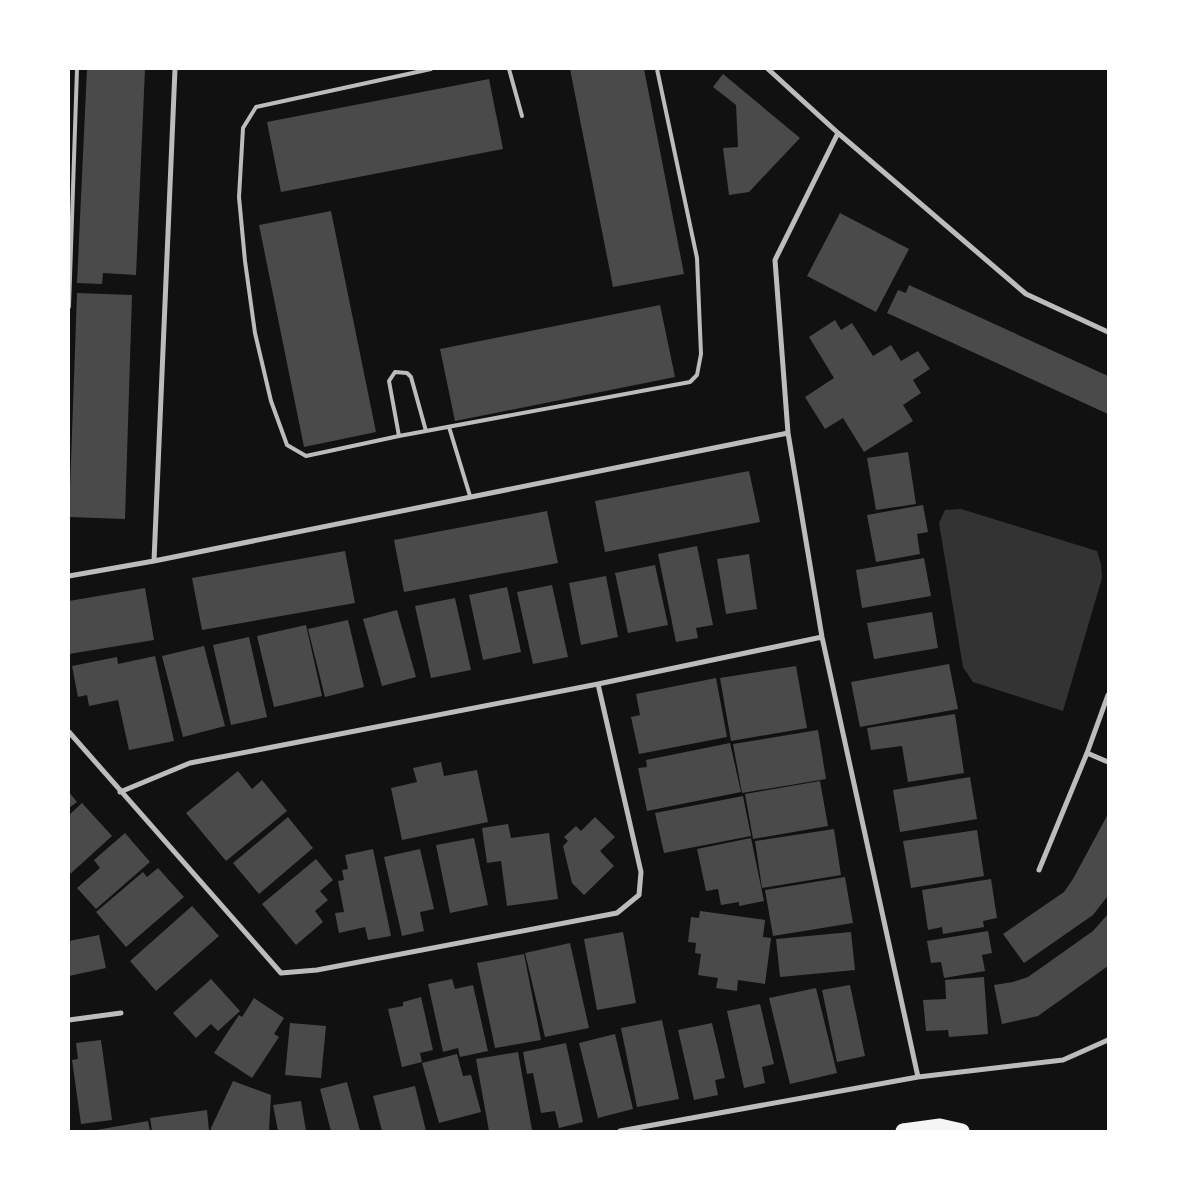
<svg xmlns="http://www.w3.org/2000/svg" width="1177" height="1200" font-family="Cabin,sans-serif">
<rect width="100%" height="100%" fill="#111"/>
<path fill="#333" d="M 961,509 L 1097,551 L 1101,564 L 1102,578 L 1063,711 L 973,682 L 963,667 L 939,523 L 945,510 Z"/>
<path fill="#4a4a4a" d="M 87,69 L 145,69 L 136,275 L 103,273 L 102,284 L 77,283 Z
M 570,69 L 644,69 L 684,274 L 613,287 Z
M 723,74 L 800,138 L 749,192 L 729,195 L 723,148 L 738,147 L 736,105 L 713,87 Z
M 489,79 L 503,149 L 281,192 L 267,122 Z
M 331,211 L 376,432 L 304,447 L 259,225 Z
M 840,213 L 909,249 L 876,312 L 807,276 Z
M 909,285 L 1108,376 L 1108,414 L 887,313 L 898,290 L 906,293 Z
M 77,293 L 132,295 L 125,519 L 69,517 Z
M 660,305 L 675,377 L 455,421 L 440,349 Z
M 835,320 L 841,330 L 852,323 L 873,356 L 891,345 L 901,361 L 918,351 L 930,369 L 913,380 L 921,393 L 903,405 L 913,421 L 864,452 L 843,418 L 825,429 L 805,397 L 834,378 L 809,337 Z
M 908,452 L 916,504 L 876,510 L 867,458 Z
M 749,471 L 760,522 L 605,552 L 595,501 Z
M 923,505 L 928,532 L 917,534 L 920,554 L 876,562 L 867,515 Z
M 547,511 L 558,563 L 404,592 L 394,540 Z
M 697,546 L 713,625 L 696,628 L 698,638 L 676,642 L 658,554 Z
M 345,551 L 355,603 L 202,630 L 192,578 Z
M 749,554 L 757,609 L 726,614 L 717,559 Z
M 924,558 L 931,596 L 862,608 L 856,570 Z
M 655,565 L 668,625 L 628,633 L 615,573 Z
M 606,576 L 618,637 L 581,645 L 569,583 Z
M 552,585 L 568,657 L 533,664 L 517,592 Z
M 507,587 L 521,652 L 483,660 L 469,595 Z
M 145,588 L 154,640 L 69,654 L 69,601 Z
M 455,598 L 471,670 L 431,678 L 415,606 Z
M 397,610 L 416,677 L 382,686 L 363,619 Z
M 932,612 L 938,648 L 874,659 L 867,623 Z
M 348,620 L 364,687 L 325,697 L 308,629 Z
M 306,625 L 322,696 L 274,707 L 257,636 Z
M 249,637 L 267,717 L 231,725 L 213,645 Z
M 204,646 L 225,726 L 183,737 L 162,656 Z
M 155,656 L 174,741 L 129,750 L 118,700 L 89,706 L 87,695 L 78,697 L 72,666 L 117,657 L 118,664 Z
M 949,664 L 958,709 L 860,727 L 851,682 Z
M 796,666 L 807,728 L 731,741 L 720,678 Z
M 716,678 L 727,737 L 639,754 L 631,717 L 640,715 L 636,694 Z
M 955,714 L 964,773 L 908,782 L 902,746 L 871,750 L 867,728 Z
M 818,730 L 826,779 L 742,793 L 733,744 Z
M 730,743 L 741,792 L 647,811 L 638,768 L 647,767 L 646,760 Z
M 441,762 L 444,776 L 477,770 L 488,822 L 402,840 L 391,788 L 417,782 L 413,768 Z
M 238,771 L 252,789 L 262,780 L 287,811 L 226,861 L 186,813 Z
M 970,777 L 977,819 L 900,832 L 893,790 Z
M 820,781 L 828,826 L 753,839 L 745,794 Z
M 69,792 L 77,802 L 69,808 Z
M 743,796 L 751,836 L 664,853 L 655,813 Z
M 82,803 L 112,836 L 69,875 L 69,815 Z
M 1108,814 L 1107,897 L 1093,915 L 1024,963 L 1003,934 L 1064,892 L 1073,879 Z
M 288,817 L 313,848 L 259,894 L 233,863 Z
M 595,817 L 615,837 L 600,851 L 614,866 L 584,895 L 572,883 L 563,846 L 568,841 L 564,837 L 576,826 L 581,831 Z
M 508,824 L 511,838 L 549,833 L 558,899 L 507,906 L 501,861 L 487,863 L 482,828 Z
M 834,829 L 841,875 L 762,888 L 755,841 Z
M 977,830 L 984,876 L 911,888 L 903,841 Z
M 125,833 L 150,862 L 96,909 L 77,888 L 100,868 L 94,860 Z
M 474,838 L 488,905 L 450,913 L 436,845 Z
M 751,838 L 764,901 L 739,906 L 739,902 L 721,905 L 718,889 L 706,891 L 697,849 Z
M 373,849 L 391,936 L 368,940 L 365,927 L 339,933 L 335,913 L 344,912 L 338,881 L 344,880 L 342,870 L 348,869 L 345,855 Z
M 420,849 L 434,909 L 420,912 L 424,931 L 402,936 L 384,857 Z
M 316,859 L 333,880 L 320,891 L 328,900 L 315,911 L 323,922 L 296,945 L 262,904 Z
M 158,868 L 184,897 L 126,947 L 96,912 L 143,872 L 147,877 Z
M 845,877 L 853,923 L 773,936 L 765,890 Z
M 991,879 L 997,918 L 983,921 L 984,927 L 943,934 L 942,927 L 928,930 L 922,890 Z
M 192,906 L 219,936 L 156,991 L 130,961 Z
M 700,911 L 765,920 L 763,937 L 771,938 L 765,984 L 738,980 L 737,991 L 716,988 L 718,978 L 698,975 L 701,954 L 695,953 L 696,943 L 688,942 L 691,917 L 699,918 Z
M 1108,914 L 1108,966 L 1038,1016 L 1002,1024 L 994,985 L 1013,982 L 1028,977 L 1093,931 Z
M 988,931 L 992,953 L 982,955 L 985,971 L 944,978 L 941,962 L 931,963 L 927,941 Z
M 623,932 L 636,1003 L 597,1010 L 584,939 Z
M 851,932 L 855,970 L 780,977 L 776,939 Z
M 99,935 L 106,968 L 69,976 L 69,941 Z
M 570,943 L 589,1028 L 545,1037 L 525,953 Z
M 524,954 L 541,1040 L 495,1048 L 477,963 Z
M 984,977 L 988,1034 L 949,1037 L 948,1030 L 926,1031 L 923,1000 L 946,999 L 945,980 Z
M 211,979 L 240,1011 L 218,1031 L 211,1024 L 196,1038 L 173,1013 Z
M 452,979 L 455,989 L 473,985 L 488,1051 L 460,1057 L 458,1048 L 443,1052 L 428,984 Z
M 850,985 L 865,1056 L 837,1062 L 822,990 Z
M 816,988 L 837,1073 L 790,1084 L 769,998 Z
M 421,997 L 433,1050 L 420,1053 L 422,1062 L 402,1067 L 388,1009 L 403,1006 L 403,1002 Z
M 254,998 L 284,1018 L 274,1034 L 279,1037 L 252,1078 L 214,1053 L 239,1015 L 242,1017 Z
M 760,1004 L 774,1064 L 762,1067 L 765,1083 L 744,1088 L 727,1011 Z
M 662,1020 L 679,1099 L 637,1107 L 621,1028 Z
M 290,1023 L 326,1026 L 321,1078 L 285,1075 Z
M 712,1023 L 725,1078 L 715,1080 L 718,1095 L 694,1100 L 678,1030 Z
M 615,1034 L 633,1109 L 598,1118 L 579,1043 Z
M 101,1040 L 112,1120 L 81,1124 L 72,1060 L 78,1059 L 76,1043 Z
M 566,1043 L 583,1122 L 559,1128 L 555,1111 L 541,1113 L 533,1073 L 527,1074 L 523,1052 Z
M 518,1052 L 532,1130 L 489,1131 L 476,1059 Z
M 457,1054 L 463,1076 L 471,1075 L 481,1112 L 439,1123 L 422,1063 Z
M 233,1081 L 271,1095 L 269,1131 L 211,1131 L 211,1128 Z
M 347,1082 L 360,1131 L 331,1131 L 320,1089 Z
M 415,1086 L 426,1131 L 382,1131 L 373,1096 Z
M 301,1101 L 306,1131 L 278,1131 L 273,1105 Z
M 207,1110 L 209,1131 L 152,1131 L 150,1118 Z
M 148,1121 L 150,1131 L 96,1131 L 96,1130 Z"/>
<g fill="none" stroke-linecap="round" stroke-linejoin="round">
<path stroke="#bcbcbc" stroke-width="4" d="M 431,69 L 256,107 L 243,128 L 239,197 L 245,261 L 255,333 L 271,401 L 287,445 L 306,456 L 399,436 L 690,382 L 697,375 L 701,354 L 697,258 L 657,69
M 509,69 L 522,116
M 69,307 L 77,69
M 449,427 L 470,496
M 399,436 L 389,381 L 395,372 L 407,373 L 411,377 L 426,431"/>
<path stroke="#bcbcbc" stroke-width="5" d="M 768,69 L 838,133 L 1026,294 L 1108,332
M 838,133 L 775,260 L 788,433 L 822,637 L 918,1077
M 154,561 L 175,69
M 69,576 L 154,561 L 788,433
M 69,732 L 281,973 L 317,970 L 617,913 L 639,895 L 641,872 L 598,684
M 1087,753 L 1108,762
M 120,792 L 190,763 L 598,684 L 822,637
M 1039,870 L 1087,753 L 1108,695
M 69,1020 L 121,1013
M 620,1131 L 918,1077 L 1063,1060 L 1108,1040"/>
<path stroke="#f5f5f5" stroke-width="15" d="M 903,1131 L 940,1126 L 962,1131"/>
</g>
<rect width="1177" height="1200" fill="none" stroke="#ffffff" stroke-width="140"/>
</svg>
